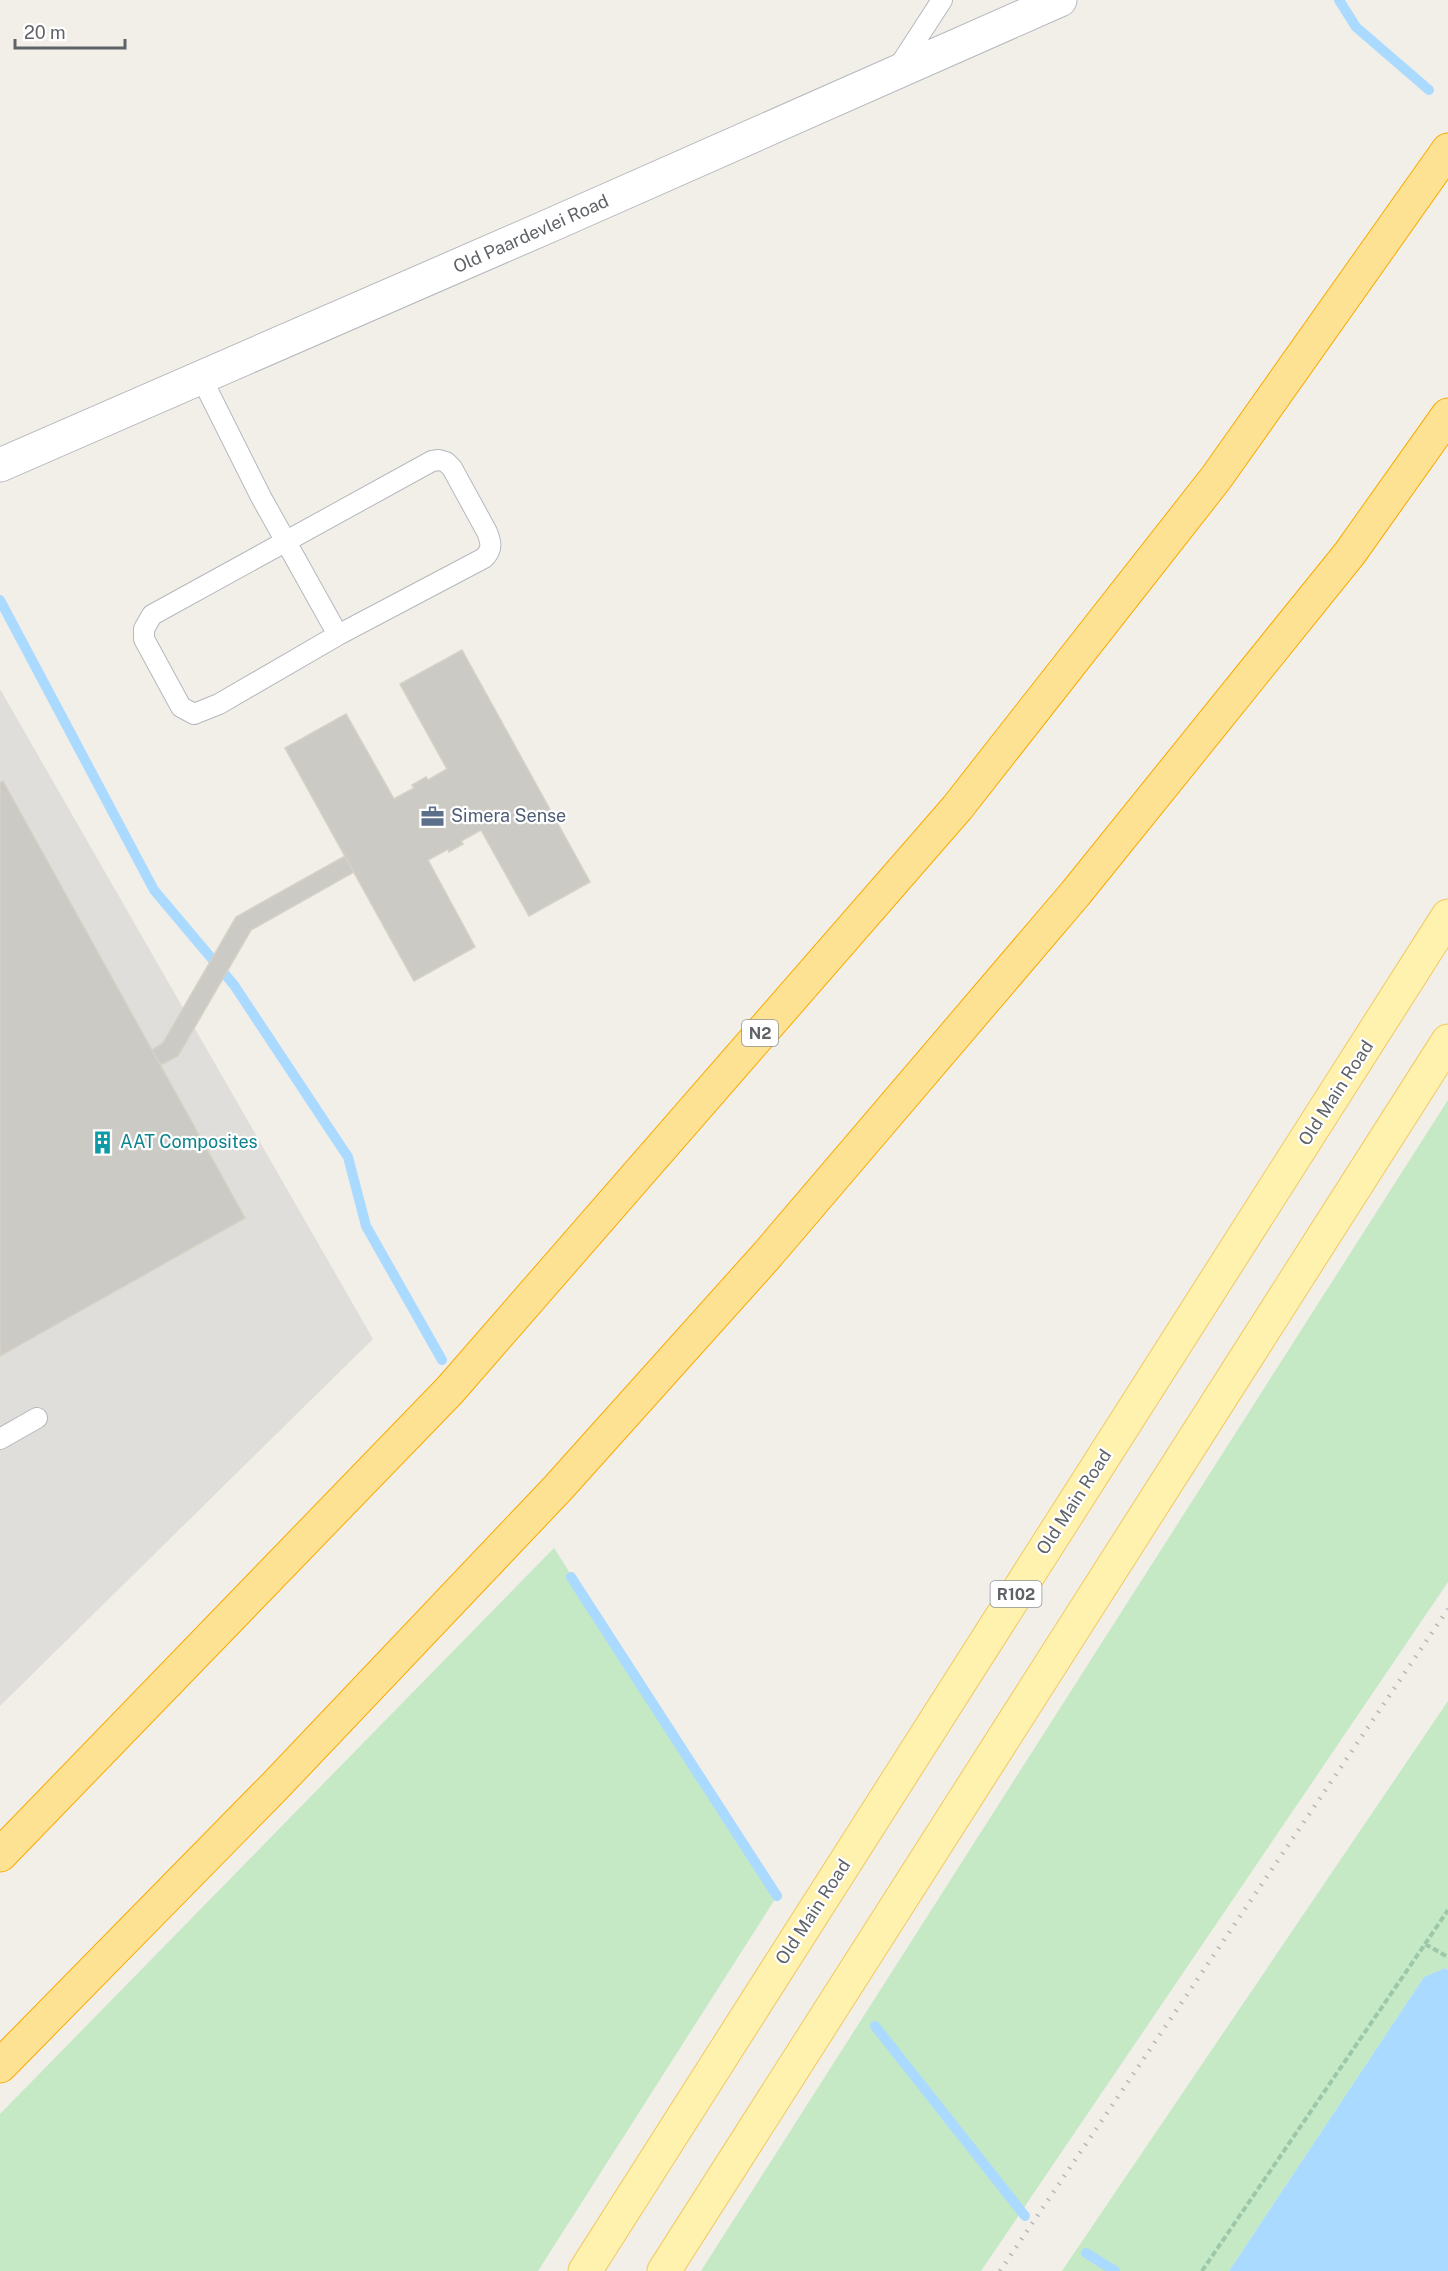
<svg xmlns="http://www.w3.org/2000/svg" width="1448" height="2271" font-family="'Public Sans',sans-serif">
<rect width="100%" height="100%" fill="#f1efe8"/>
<path fill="#e0deda" d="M 0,689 L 373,1339 L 0,1706 Z"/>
<path fill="#c5e8c5" d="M 1448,1100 L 1448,1582 L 981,2271 L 701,2271 Z
M 554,1548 L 777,1896 L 538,2271 L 0,2271 L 0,2114 Z
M 1448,1701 L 1448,1970 L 1445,1968 L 1424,1977 L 1229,2271 L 1062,2271 Z"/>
<path fill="#aadaff" d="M 1445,1968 L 1448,1970 L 1448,2271 L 1229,2271 L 1424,1977 Z"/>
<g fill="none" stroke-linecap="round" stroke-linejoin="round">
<path stroke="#aadaff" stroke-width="10" d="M 1339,0 L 1356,27 L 1429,90
M 0,600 L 154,890 L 234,985 L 348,1157 L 366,1226 L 442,1360
M 571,1577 L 777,1896
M 875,2026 L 1025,2216
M 1086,2253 L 1115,2271"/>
</g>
<path fill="#cccac5" stroke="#d6d1c6" stroke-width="1.5" d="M 462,650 L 590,882 L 529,916 L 481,830 L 461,841 L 463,844 L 449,852 L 448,849 L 428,860 L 475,947 L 414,981 L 285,748 L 346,714 L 394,799 L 414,788 L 412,785 L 426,777 L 428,780 L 447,769 L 400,684 Z
M 3,781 L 245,1218 L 0,1356 L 0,783 Z
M 345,856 L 354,872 L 251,930 L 178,1056 L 161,1065 L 152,1050 L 163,1043 L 236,917 Z"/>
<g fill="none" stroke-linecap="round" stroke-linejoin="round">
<defs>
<path id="lane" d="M 896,71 L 942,0
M 201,377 L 261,497 L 338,635
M 439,460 L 446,462 L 452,468 L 487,532 C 491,542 493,549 484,558 L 338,635 L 219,704 L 194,714 L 181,707 L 144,639 L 144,629 L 152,615 L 432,461 Z
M 0,1439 L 37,1418"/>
<path id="street" d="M 0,465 L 551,225 L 1060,0"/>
<path id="primary" d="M 585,2271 L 1448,916
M 664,2271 L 1448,1041"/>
<path id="highway" d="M 0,1855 L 450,1390 L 957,808 L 1216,478 L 1448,150
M 0,2066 L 275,1786 L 558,1488 L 768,1254 L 1075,894 L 1350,553 L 1448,415"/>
</defs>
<use href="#lane" stroke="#b5b8bc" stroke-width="22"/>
<use href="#street" stroke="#b5b8bc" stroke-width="35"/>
<use href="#primary" stroke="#f2c960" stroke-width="35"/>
<use href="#highway" stroke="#f9ab00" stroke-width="35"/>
<path stroke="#9cc7a9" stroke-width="4" stroke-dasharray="6 3" stroke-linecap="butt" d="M 1425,1944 L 1448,1910
M 1202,2271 L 1425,1944 L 1448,1957"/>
<use href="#lane" stroke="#fff" stroke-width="20"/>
<use href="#street" stroke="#fff" stroke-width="33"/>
<use href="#primary" stroke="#fff2af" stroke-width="33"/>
<use href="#highway" stroke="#fde293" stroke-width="33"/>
<path stroke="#b6b7b8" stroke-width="4.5" stroke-dasharray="1.5 8" stroke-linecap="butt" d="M 1000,2271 L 1448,1609"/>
</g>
<defs>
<symbol id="office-bare" viewBox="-9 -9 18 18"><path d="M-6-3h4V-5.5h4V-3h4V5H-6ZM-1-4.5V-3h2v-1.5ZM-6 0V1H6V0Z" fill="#5c6f8a" stroke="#fff" stroke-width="2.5" paint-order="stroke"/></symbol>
<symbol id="building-bare" viewBox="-9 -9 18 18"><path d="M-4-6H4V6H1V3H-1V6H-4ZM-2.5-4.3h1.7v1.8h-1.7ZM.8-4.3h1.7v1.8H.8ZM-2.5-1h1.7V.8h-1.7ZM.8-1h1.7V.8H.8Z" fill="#0f9aa8" stroke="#fff" stroke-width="2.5" paint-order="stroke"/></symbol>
</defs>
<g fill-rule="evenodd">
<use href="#office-bare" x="416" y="800" width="33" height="33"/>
<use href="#building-bare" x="86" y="1126" width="33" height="33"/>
</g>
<g text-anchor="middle" stroke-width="4.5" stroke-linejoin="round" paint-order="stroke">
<g fill="#fff" stroke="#8f9295" stroke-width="1.5">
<rect x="742" y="1020" width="36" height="26" rx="4.5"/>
<rect x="990.5" y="1581" width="51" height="26" rx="4.5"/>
</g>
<g font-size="16" font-weight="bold" fill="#5f6368">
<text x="760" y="1039">N2</text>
<text x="1016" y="1600">R102</text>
</g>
<g font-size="18" fill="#5f6368" stroke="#fff">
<text transform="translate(531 234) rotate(-24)" y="6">Old Paardevlei Road</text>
<text transform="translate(1336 1093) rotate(-57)" y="6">Old Main Road</text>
<text transform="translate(1074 1502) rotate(-57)" y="6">Old Main Road</text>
<text transform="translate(813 1912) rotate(-57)" y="6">Old Main Road</text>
</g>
<g font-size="18" fill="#4e5e75" stroke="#fff" text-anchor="start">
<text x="451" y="822">Simera Sense</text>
</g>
<g font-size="18" fill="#0d838f" stroke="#fff" text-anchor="start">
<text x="120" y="1148">AAT Composites</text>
</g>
</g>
<path d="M15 39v9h110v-9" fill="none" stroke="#5f6368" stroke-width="3"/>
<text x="24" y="39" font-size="18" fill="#5f6368" stroke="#ffffff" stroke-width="4.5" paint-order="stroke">20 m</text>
</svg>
